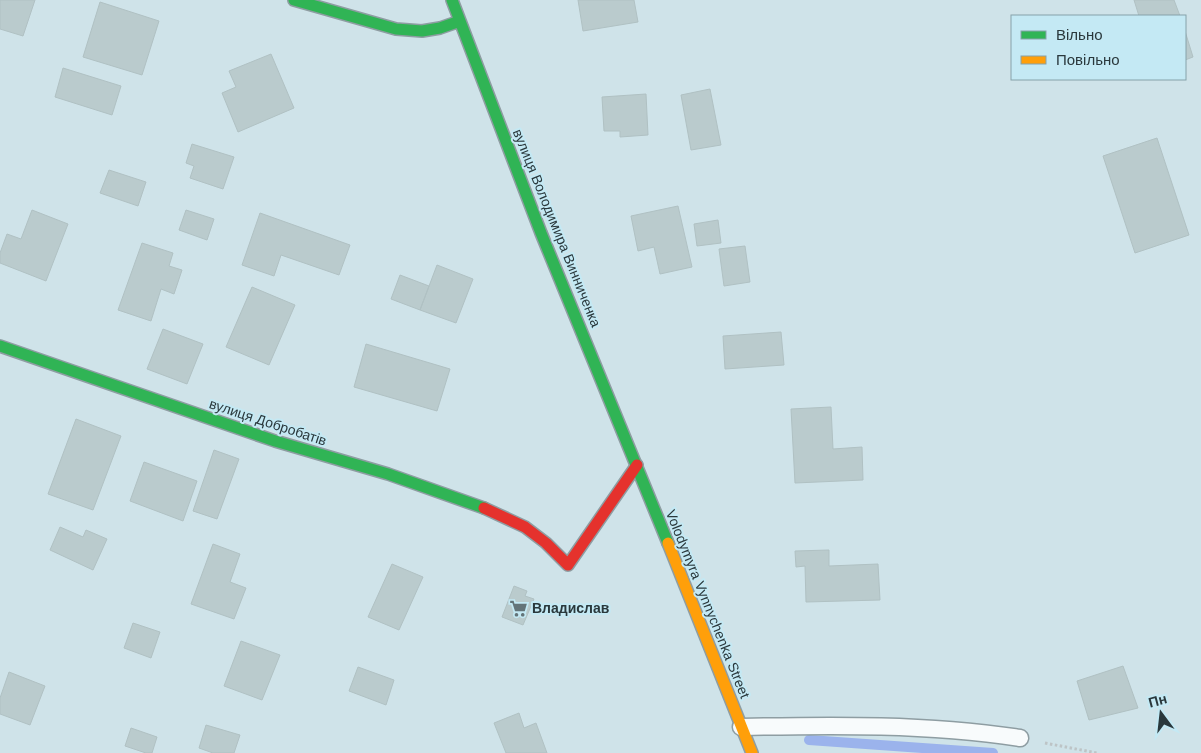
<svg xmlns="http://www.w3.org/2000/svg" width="1201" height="753" font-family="Helvetica,sans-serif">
<rect width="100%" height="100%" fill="#cfe3e9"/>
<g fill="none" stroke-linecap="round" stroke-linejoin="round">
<path stroke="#9bb3ec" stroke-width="10" d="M 809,740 L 993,753"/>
</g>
<path fill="#bacbcd" stroke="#b0c1c3" d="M 0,0 L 35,0 L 23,36 L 0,29 Z
M 578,0 L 634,0 L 638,22 L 583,31 Z
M 1134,0 L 1174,0 L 1180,16 L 1139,16 Z
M 100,2 L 159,21 L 142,75 L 83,57 Z
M 1185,31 L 1193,57 L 1185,60 Z
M 271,54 L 294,108 L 238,132 L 222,93 L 236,87 L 229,71 Z
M 63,68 L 121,86 L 112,115 L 55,97 Z
M 710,89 L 721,145 L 691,150 L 681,95 Z
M 646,94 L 648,135 L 620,137 L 620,131 L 604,131 L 602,97 Z
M 1157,138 L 1189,235 L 1135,253 L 1103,156 Z
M 192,144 L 234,157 L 223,189 L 190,178 L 194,166 L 186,163 Z
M 109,170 L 146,182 L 138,206 L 100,193 Z
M 678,206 L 692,267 L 660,274 L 654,247 L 638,251 L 631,216 Z
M 32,210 L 68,224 L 46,281 L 0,263 L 0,253 L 7,234 L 21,239 Z
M 186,210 L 214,219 L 207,240 L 179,230 Z
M 260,213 L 350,245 L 339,275 L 281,255 L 274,276 L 242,265 Z
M 718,220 L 721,243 L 697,246 L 694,224 Z
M 142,243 L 173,253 L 169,266 L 182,270 L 174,294 L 161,289 L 151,321 L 118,310 Z
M 745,246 L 750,282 L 724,286 L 719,249 Z
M 437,265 L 473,279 L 456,323 L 420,310 Z
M 400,275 L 429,286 L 420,310 L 391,299 Z
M 252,287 L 295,305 L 269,365 L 226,347 Z
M 163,329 L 203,344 L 187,384 L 147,369 Z
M 781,332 L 784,365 L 725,369 L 723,336 Z
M 366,344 L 450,369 L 437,411 L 354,387 Z
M 831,407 L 833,449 L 862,447 L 863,480 L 795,483 L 791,409 Z
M 76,419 L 121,436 L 93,510 L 48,494 Z
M 214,450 L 239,459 L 217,519 L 193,511 Z
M 144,462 L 197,481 L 183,521 L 130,501 Z
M 60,527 L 83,537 L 86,530 L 107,539 L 93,570 L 50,550 Z
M 213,544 L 240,554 L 230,582 L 246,588 L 234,619 L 191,604 Z
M 829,550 L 829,566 L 878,564 L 880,600 L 806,602 L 805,566 L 796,567 L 795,551 Z
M 392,564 L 423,577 L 399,630 L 368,617 Z
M 514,586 L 527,591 L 525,596 L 534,599 L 523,625 L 502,617 Z
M 133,623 L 160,632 L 151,658 L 124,648 Z
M 241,641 L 280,655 L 262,700 L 224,686 Z
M 1123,666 L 1138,708 L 1089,720 L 1077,681 Z
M 358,667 L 394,680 L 386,705 L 349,691 Z
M 9,672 L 45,686 L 30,725 L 0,714 L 0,698 Z
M 519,713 L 524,728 L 536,723 L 547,753 L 506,753 L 494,723 Z
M 206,725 L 240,735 L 234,753 L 213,753 L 199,748 Z
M 131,728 L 157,737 L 152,753 L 146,753 L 125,746 Z"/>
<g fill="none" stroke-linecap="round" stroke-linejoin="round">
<defs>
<path id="lane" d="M 741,727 C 835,725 927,724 1020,738"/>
<path id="fast" d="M 294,0 L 396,29 L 422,31 L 440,28 L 460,21
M 452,0 L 541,233 L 668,543
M 0,346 L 275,441 L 388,474 L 484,508"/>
<path id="slow" d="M 668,543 L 752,753"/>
<path id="jam" d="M 484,508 L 525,527 L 546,543 L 568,565 L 637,465"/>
</defs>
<use href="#lane" stroke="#8e9da2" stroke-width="19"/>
<use href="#fast" stroke="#8e9da2" stroke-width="14"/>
<use href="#slow" stroke="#8e9da2" stroke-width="14"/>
<use href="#jam" stroke="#8e9da2" stroke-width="14"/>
<path stroke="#bdc4c6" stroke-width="3" stroke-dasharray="2.5 2.5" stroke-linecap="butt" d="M 1045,743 L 1097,753"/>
<use href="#lane" stroke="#f8fbfc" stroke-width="16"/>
<use href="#fast" stroke="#30b455" stroke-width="11"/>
<use href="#slow" stroke="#ff9f0a" stroke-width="11"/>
<use href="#jam" stroke="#e5322d" stroke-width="11"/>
</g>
<defs>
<symbol id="supermarket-bare" viewBox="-9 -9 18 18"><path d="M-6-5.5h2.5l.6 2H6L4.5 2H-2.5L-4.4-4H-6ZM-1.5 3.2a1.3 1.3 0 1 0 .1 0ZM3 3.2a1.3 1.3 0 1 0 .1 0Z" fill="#647479" stroke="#c4e9f4" stroke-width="2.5" paint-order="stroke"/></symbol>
</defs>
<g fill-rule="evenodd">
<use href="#supermarket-bare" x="506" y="596" width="25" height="25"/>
</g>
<g text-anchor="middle" stroke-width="4" stroke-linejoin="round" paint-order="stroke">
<g font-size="14" fill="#2a383c" stroke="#c4e9f4">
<text transform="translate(557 228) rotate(68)" y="5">вулиця Володимира Винниченка</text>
<text transform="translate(268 422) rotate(18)" y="5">вулиця Добробатів</text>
<text transform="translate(708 604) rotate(68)" y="5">Volodymyra Vynnychenka Street</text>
</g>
<g font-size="14" font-weight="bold" fill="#2a383c" stroke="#c4e9f4" text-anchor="start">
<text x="532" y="613">Владислав</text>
</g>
</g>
<rect x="1011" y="15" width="175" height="65" fill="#c4e9f4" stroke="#86a2aa"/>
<rect x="1021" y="31" width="25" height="8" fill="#30b455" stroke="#86a2aa"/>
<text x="1056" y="40" font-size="15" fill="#2a383c">Вільно</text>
<rect x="1021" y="56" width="25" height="8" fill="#ff9f0a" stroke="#86a2aa"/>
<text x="1056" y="65" font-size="15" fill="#2a383c">Повільно</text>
<g transform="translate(1161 713) rotate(345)" stroke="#c4e9f4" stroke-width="4" paint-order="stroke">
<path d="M0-4L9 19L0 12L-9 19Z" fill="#2a383c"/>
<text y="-8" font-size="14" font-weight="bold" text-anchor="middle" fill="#2a383c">Пн</text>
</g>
</svg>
